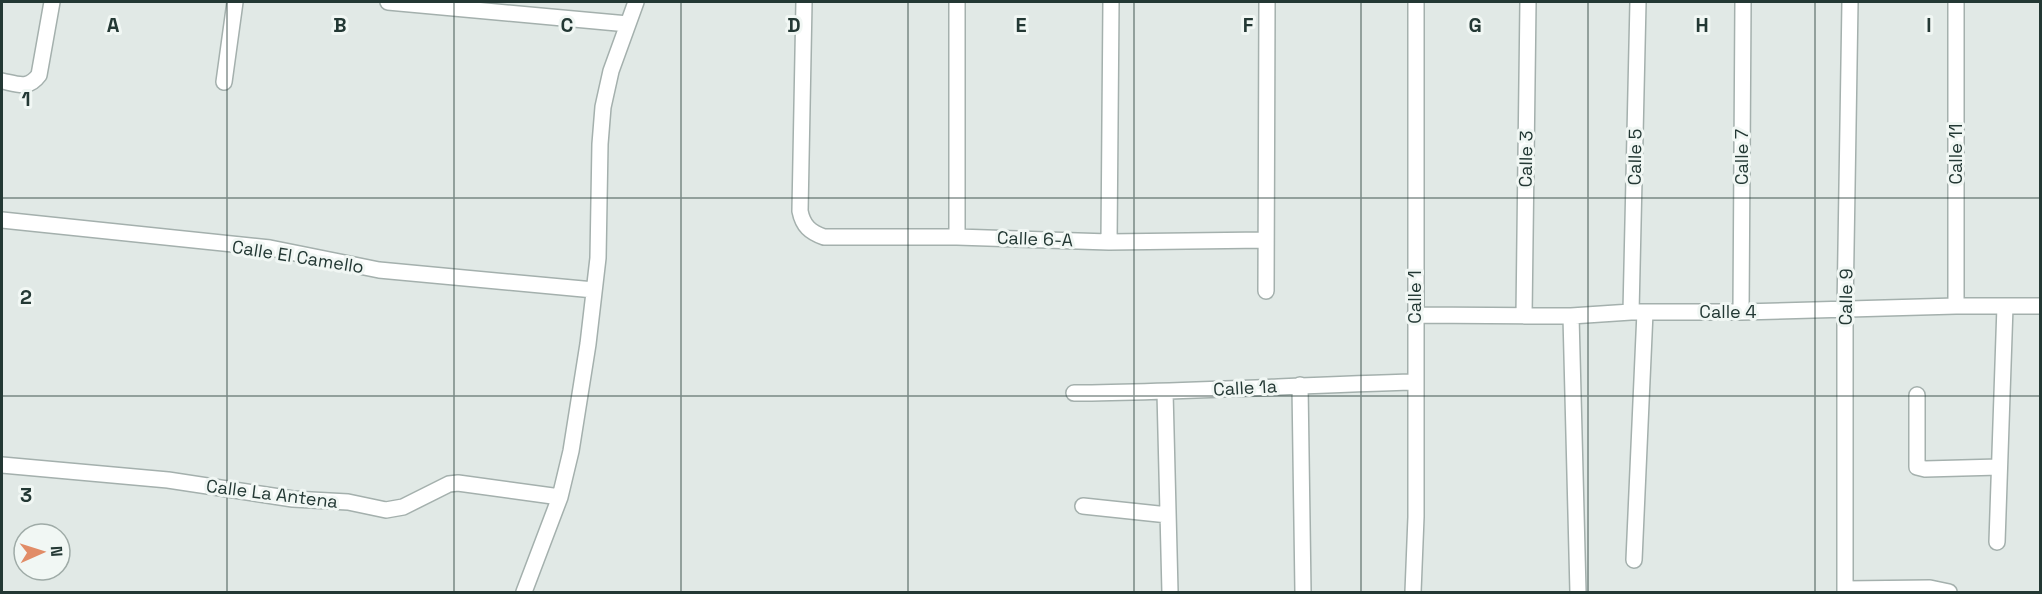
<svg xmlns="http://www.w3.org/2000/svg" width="2042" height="594" font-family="'Space Grotesk',sans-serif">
<rect width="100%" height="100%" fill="#e1e9e6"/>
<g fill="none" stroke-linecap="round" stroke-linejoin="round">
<defs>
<path id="minor" d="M 388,2 L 628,24
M 804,2 L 800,211 C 803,226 810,232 824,237 L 957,237 L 1109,242 L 1265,240
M 957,2 L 957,237
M 2,81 C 17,84 28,90 39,75 L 52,2
M 224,82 L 235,2
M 2,220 L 270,248 L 379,270 L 594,290
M 1109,242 L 1111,2
M 1266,291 L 1267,2
M 1956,306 L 1956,2
M 1631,312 L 1638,2
M 1741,312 L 1743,2
M 1415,315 L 1571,316 L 1631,312 L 1741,312 L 1956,306 L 2040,306
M 1524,316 L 1528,2
M 1571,316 L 1578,592
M 1300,385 L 1303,592
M 1165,392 L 1170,592
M 1074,393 C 1188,392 1301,385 1415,382
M 1917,395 L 1917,467 L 1925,469 L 1999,467
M 2,465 L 168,480 L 293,499 L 348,502 L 386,510 L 403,507 L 449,484 L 458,483 L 560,497
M 1083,506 L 1168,515
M 1997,542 L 2005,306
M 1634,560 L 1645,312
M 1845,589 L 1930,588 L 1949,592
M 524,592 L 560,497 L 571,451 L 588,344 L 598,258 L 600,144 L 603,107 L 611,71 L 636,2
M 1413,592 L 1416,517 L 1416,2
M 1845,592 L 1845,310 L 1850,2"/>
</defs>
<use href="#minor" stroke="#a4b0ad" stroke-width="18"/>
<use href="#minor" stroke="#fff" stroke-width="15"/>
</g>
<path fill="none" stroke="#233834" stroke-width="1.5" stroke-opacity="0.55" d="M 227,2 L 227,592M 454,2 L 454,592M 681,2 L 681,592M 908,2 L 908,592M 1134,2 L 1134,592M 1361,2 L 1361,592M 1588,2 L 1588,592M 1815,2 L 1815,592M 2,198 L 2040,198M 2,396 L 2040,396"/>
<g text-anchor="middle" stroke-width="6" stroke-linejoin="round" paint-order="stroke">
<g font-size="18" fill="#233834" stroke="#f1f7f4">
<text transform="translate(1956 154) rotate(-90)" y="6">Calle 11</text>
<text transform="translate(1635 157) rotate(-89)" y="6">Calle 5</text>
<text transform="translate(1742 157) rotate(-90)" y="6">Calle 7</text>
<text transform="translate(1526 159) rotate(-89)" y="6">Calle 3</text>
<text transform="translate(1035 239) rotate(2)" y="6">Calle 6-A</text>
<text transform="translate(298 257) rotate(9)" y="6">Calle El Camello</text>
<text transform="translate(1415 297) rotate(-90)" y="6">Calle 1</text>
<text transform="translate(1846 297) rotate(-89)" y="6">Calle 9</text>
<text x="1728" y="318">Calle 4</text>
<text transform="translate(1245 388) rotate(-3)" y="6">Calle 1a</text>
<text transform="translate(272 494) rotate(7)" y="6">Calle La Antena</text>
</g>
</g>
<g font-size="20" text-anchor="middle" font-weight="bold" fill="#233834" stroke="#f1f7f4" stroke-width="6" stroke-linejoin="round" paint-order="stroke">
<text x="113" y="32">A</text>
<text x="340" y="32">B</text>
<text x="567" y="32">C</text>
<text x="794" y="32">D</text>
<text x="1021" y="32">E</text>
<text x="1248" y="32">F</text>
<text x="1475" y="32">G</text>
<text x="1702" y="32">H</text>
<text x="1929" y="32">I</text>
<text x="26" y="106">1</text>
<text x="26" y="304">2</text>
<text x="26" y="502">3</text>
</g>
<rect width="2042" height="594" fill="none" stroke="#233834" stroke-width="6"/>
<g transform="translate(42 552) rotate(87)"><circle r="28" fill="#f1f7f4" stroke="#9faba7" stroke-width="1.5"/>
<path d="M0-4.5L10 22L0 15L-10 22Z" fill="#e18c67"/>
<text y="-9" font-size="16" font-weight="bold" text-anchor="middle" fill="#233834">N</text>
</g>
</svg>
